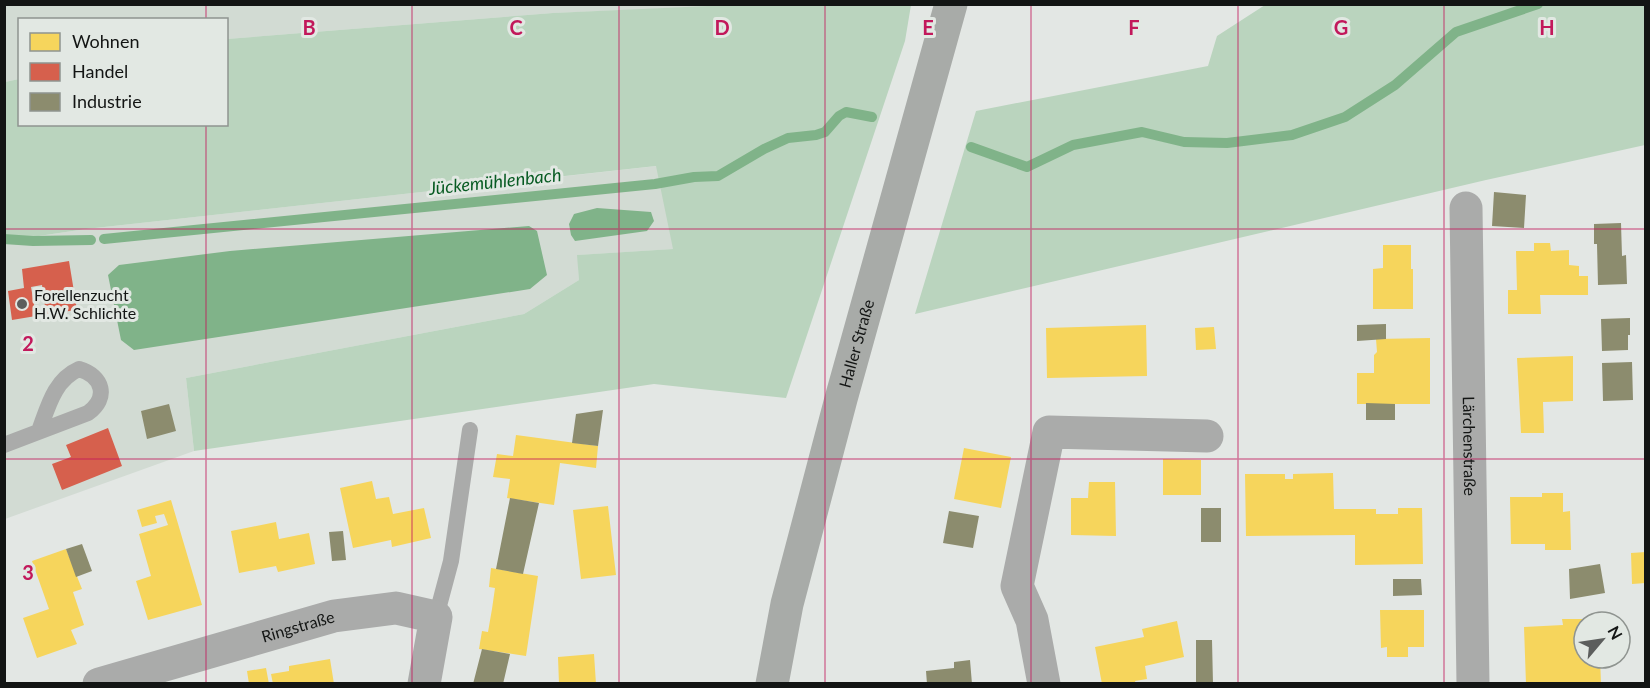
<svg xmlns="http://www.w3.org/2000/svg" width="1650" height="688" font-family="Lato,sans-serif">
<rect width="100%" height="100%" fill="#e3e7e4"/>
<path fill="#d2dbd3" d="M 5,5 L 752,5 L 553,13 L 227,39 L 226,20 L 20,20 L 19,79 L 5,82 Z
M 657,166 L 674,249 L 578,255 L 579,280 L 524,314 L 186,378 L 194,451 L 5,519 L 5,241 L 86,229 Z"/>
<path fill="#bad4be" d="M 752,4 L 911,5 L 905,41 L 786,398 L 654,384 L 194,451 L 186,378 L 524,314 L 579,280 L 577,255 L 673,249 L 656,166 L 86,229 L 5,241 L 5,82 L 19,79 L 20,124 L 226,124 L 227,39 L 553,13 Z
M 1265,5 L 1645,5 L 1645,145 L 1486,180 L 915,314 L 976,111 L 1208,66 L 1217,36 Z"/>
<path fill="#80b389" d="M 597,208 L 651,212 L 654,221 L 647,231 L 575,241 L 571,235 L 569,224 L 574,214 Z
M 529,226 L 537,231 L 547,275 L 530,289 L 134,350 L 121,340 L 108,275 L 119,265 L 230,251 Z"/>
<path fill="#f6d55c" d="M 1534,243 L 1550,243 L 1551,251 L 1569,250 L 1569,265 L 1579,266 L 1579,276 L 1588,276 L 1588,295 L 1540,295 L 1541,314 L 1508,314 L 1508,290 L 1517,290 L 1516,251 L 1534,251 Z
M 1383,245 L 1411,245 L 1411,269 L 1413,269 L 1413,309 L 1373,309 L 1373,269 L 1383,268 Z
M 1146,325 L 1147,376 L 1047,378 L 1046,328 Z
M 1214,327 L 1216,349 L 1196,350 L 1195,328 Z
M 1430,338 L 1430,404 L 1357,404 L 1357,373 L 1374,373 L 1374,355 L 1377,352 L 1376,339 Z
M 1573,356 L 1573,401 L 1543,402 L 1544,433 L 1521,433 L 1517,358 Z
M 516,435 L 598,446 L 596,468 L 560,463 L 554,505 L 507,498 L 510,479 L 493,477 L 497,454 L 513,456 Z
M 964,448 L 1011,457 L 1001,508 L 954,499 Z
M 1163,459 L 1201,460 L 1201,495 L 1163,495 Z
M 1333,473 L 1334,509 L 1376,509 L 1376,514 L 1398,514 L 1398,508 L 1422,508 L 1423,564 L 1355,565 L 1355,535 L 1246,536 L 1245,474 L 1285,474 L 1285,479 L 1293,479 L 1293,474 Z
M 372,481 L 376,499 L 389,497 L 393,514 L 424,508 L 431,538 L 392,547 L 391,540 L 353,548 L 340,488 Z
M 1089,482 L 1115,482 L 1116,536 L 1071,535 L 1071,498 L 1088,498 Z
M 1542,493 L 1563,493 L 1563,512 L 1570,511 L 1571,550 L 1545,550 L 1545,544 L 1511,544 L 1510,497 L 1542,497 Z
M 171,500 L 202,605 L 148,620 L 136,581 L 151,576 L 139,534 L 168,525 L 164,514 L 155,516 L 157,523 L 142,527 L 137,510 Z
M 608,506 L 616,575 L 581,579 L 573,510 Z
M 276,522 L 279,539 L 309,533 L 315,564 L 278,572 L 276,566 L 239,573 L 231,531 Z
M 66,549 L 82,589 L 73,592 L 84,625 L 71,630 L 77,644 L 37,658 L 23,618 L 49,609 L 32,561 Z
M 1646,552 L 1646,583 L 1632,584 L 1631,553 Z
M 491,568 L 538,576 L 526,656 L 479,649 L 482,631 L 488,632 L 492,609 L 495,588 L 489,587 Z
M 1380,610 L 1424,610 L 1424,647 L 1408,647 L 1408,657 L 1387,657 L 1387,647 L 1381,648 Z
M 1562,619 L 1599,619 L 1599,622 L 1584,622 L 1584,658 L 1600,658 L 1601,684 L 1526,684 L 1524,627 L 1563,625 Z
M 1177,621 L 1184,657 L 1145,666 L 1147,679 L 1135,681 L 1136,684 L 1102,684 L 1095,647 L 1144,637 L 1142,629 Z
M 594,654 L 596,684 L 559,684 L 558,657 Z
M 330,659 L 334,684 L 273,684 L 271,674 L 289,671 L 289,666 Z
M 266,668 L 269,684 L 249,684 L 247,671 Z"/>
<path fill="#d6604d" d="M 69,261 L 77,310 L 46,314 L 42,285 L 31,287 L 36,316 L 12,320 L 8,291 L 24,288 L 22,269 Z
M 108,428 L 122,466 L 62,490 L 52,464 L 71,457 L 66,445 Z"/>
<path fill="#8c8c6e" d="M 1494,192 L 1526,195 L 1524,228 L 1492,226 Z
M 1621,223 L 1622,256 L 1626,255 L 1627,284 L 1598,285 L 1597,244 L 1594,244 L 1594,224 Z
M 1630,318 L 1630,335 L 1628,335 L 1628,350 L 1602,351 L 1601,319 Z
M 1386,324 L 1386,339 L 1357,341 L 1357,325 Z
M 1632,362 L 1633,400 L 1603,401 L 1602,363 Z
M 1366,403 L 1395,404 L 1395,420 L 1366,420 Z
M 169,404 L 176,431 L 147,439 L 141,411 Z
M 603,410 L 598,446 L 572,443 L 576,414 Z
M 510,498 L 539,503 L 523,574 L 496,569 Z
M 1201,508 L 1221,508 L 1221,542 L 1201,542 Z
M 949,511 L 979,516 L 973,548 L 943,543 Z
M 343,531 L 346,560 L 332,561 L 329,532 Z
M 82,544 L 92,571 L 76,577 L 66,549 Z
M 1600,564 L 1605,593 L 1570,599 L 1569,569 Z
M 1393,579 L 1421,579 L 1422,595 L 1393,596 Z
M 1196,640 L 1212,640 L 1213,684 L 1196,684 Z
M 482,649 L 510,654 L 503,684 L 473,684 Z
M 970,660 L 972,684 L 927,684 L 926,671 L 954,668 L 954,662 Z"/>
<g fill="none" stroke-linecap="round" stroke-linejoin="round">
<path stroke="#80b389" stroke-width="10" d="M 971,147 L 1027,167 L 1073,145 L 1142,132 L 1184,142 L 1227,143 L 1292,135 L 1345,117 L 1395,85 L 1456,32 L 1538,4
M 4,239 L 33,241 L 91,240
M 104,239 L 655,184 L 694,177 L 718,176 L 764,149 L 788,138 L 816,135 L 825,132 L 839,116 L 846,112 L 872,117"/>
<path stroke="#aaabaa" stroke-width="16" d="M 4,445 L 88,413 C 109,398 103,376 79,369 C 54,380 48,407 39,431
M 436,617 L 451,561 L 470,430"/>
<g stroke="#aaabaa" stroke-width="33">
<path id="s1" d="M 1466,208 L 1473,684"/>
<path id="s2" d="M 99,684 L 334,616 L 396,608 L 436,617 L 424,684"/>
<path d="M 1044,684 L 1032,620 L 1017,586 L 1049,432 L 1207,436"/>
</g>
<path stroke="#a8aba8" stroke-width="33" id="s3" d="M 772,684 L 787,604 L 841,399 L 951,4"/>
</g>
<path fill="none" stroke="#c2185b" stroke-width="1.5" stroke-opacity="0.55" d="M 206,4 L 206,20M 412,4 L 412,684M 619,4 L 619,684M 825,4 L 825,684M 1031,4 L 1031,684M 1238,4 L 1238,684M 1444,4 L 1444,684M 206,124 L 206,684M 4,229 L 1646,229M 4,459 L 1646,459"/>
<circle fill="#5c5e5d" stroke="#e2e8e3" stroke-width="2" cx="22" cy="304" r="6"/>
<g text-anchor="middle" stroke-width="6" stroke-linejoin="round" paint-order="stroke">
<g font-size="16" fill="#131514" stroke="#e2e8e3" text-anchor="start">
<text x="34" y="301">Forellenzucht<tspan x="34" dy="18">H.W. Schlichte</tspan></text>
</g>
<g font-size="16" fill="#131514" stroke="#e2e8e3">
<text dy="6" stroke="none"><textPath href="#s3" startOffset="351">Haller Straße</textPath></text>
<text dy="6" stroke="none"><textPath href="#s1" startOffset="238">Lärchenstraße</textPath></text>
<text dy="6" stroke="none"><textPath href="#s2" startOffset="207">Ringstraße</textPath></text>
</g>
<g font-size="18" font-style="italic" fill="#085b23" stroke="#e2e8e3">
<text transform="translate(495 182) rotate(-6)" y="6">Jückemühlenbach</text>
</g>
</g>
<g font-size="20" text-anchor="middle" font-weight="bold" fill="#c2185b" stroke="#e2e8e3" stroke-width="6" stroke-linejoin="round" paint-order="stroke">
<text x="309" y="35">B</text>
<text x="516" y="35">C</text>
<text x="722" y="35">D</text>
<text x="928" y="35">E</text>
<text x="1134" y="35">F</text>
<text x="1341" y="35">G</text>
<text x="1547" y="35">H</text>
<text x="28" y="351">2</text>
<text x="28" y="580">3</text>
</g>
<rect width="1650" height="688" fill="none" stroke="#131514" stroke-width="12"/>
<rect x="18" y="18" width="210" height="108" fill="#e2e8e3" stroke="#8f9490" stroke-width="1.5"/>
<rect x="30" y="33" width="30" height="18" fill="#f6d55c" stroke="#8f9490" stroke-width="1.5"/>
<text x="72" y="48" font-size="18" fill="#131514">Wohnen</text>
<rect x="30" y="63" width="30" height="18" fill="#d6604d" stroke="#8f9490" stroke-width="1.5"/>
<text x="72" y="78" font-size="18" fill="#131514">Handel</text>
<rect x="30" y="93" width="30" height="18" fill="#8c8c6e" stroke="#8f9490" stroke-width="1.5"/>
<text x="72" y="108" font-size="18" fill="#131514">Industrie</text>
<g transform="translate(1602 640) rotate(61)"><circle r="28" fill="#e2e8e3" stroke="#8f9490" stroke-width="1.5"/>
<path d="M0-4.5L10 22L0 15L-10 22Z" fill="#5c5e5d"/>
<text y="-9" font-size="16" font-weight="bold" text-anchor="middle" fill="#131514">N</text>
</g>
</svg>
